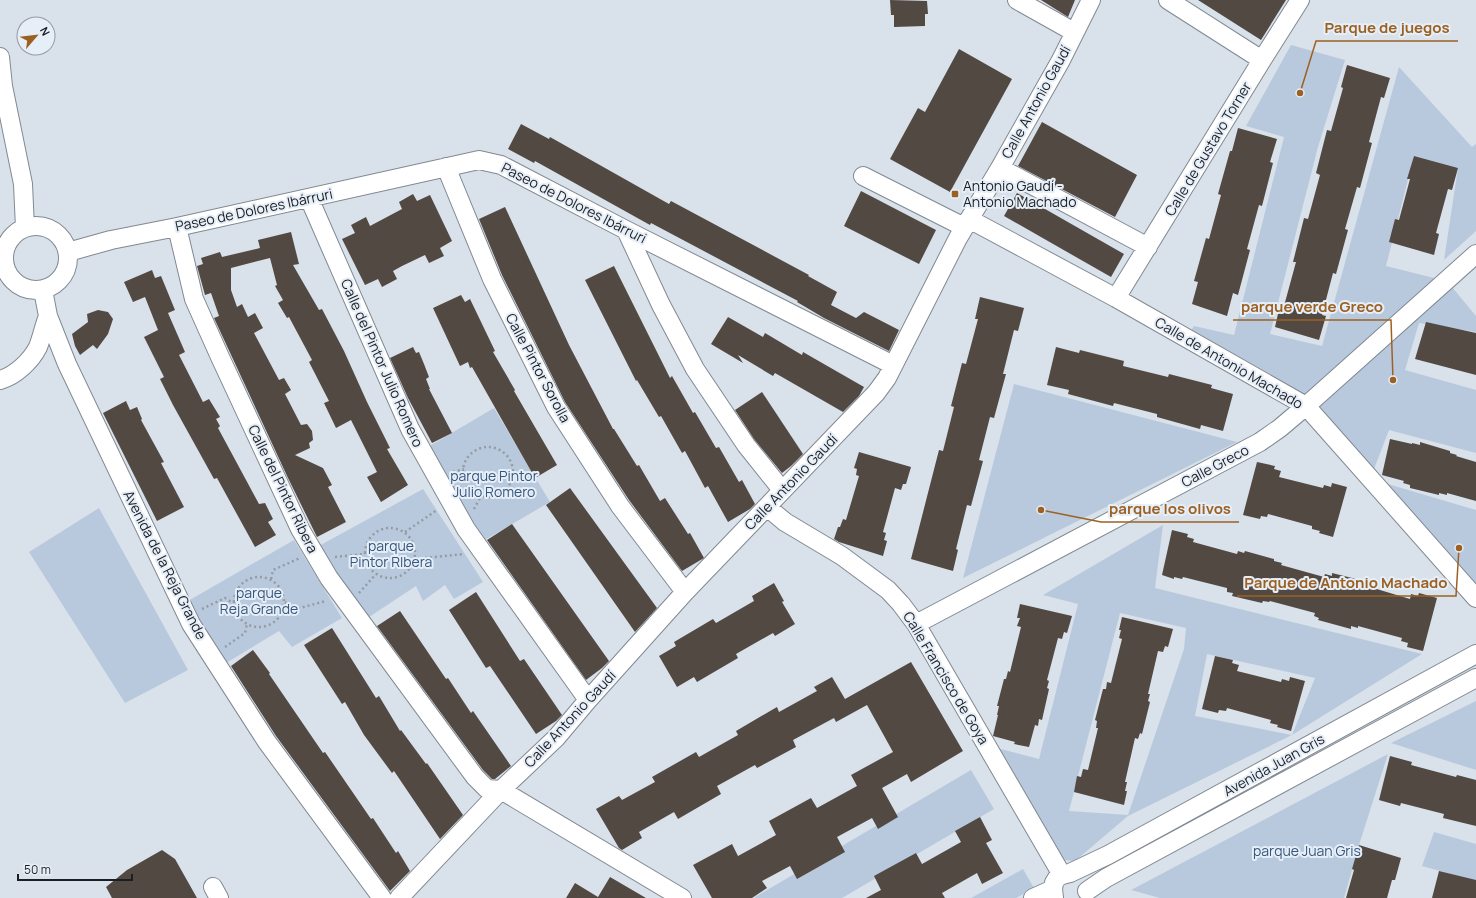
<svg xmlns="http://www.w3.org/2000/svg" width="1476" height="898" font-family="Manrope,sans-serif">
<rect width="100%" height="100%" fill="#d9e1eb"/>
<path fill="#b9c9dd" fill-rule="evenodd" d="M 1291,45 L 1345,60 L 1318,147 L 1270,334 L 1322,346 L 1399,67 L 1472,147 L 1476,144 L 1476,231 L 1444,260 L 1458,168 L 1414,156 L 1386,266 L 1438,279 L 1306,398 L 1190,332 L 1194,326 L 1234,335 L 1284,137 L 1246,126 Z
M 1452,287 L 1476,316 L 1476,332 L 1419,323 L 1405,370 L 1476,390 L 1476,453 L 1389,430 L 1374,469 L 1314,408 Z
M 1014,384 L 1237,442 L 963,578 Z
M 494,408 L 550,502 L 483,541 L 428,447 Z
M 1381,482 L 1476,510 L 1476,587 Z
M 423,489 L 483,582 L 454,599 L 445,585 L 423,601 L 416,586 L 366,619 L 317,547 Z
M 99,508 L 188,670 L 125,703 L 29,552 Z
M 1163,525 L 1155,588 L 1422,654 L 1292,735 L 1128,816 L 1075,861 L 1062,860 L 997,748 L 1039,759 L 1078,604 L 1043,595 ZM 1120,613 L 1186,628 L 1184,649 L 1128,815 L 1069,811 ZM 1207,654 L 1315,678 L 1292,735 L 1195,716 Z
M 294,540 L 342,618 L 292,647 L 279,631 L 226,663 L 188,601 Z
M 1476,701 L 1476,770 L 1391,743 Z
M 1388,754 L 1359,845 L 1344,898 L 1160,898 L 1131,890 Z
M 971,770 L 994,809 L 842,898 L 755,898 L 755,897 Z
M 1434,832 L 1476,844 L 1476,881 L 1422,866 Z
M 1023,869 L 1034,888 L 1016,898 L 971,898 Z"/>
<path fill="#524942" d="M 890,0 L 927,1 L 928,14 L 925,14 L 925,26 L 894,27 L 894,15 L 891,15 Z
M 1041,0 L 1075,0 L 1068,17 Z
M 1198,0 L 1286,0 L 1261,40 Z
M 959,49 L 1012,79 L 950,192 L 890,159 L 918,108 L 925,112 Z
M 1347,65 L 1390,78 L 1384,98 L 1381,97 L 1369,142 L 1372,143 L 1360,188 L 1357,187 L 1345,229 L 1348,230 L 1336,274 L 1333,273 L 1322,315 L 1326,316 L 1319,340 L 1275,327 L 1280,305 L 1284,306 L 1296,262 L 1293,262 L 1304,218 L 1308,219 L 1320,175 L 1316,173 L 1327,130 L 1331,131 L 1343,88 L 1341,87 Z
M 1042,122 L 1137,175 L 1115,217 L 1018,166 Z
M 521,124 L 549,139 L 550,137 L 669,204 L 671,201 L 809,275 L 808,276 L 837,292 L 831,305 L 856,318 L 864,312 L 899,330 L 889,351 L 824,318 L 797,302 L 798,301 L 651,223 L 650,225 L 535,161 L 534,163 L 508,149 Z
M 1238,128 L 1277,139 L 1270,162 L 1273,163 L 1262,206 L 1259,205 L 1247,249 L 1250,250 L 1238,295 L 1233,293 L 1227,316 L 1192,304 L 1198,282 L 1194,281 L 1206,238 L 1209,239 L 1221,195 L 1218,194 L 1230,151 L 1232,151 Z
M 1414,156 L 1458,168 L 1452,190 L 1448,189 L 1436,233 L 1439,234 L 1434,255 L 1389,242 L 1395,219 L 1399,220 L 1410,179 L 1407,179 Z
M 861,191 L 936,230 L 919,264 L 844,226 Z
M 1017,193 L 1124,254 L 1111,277 L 1004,216 Z
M 413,194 L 417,201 L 430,195 L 452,241 L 440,248 L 444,256 L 429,263 L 425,255 L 402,266 L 393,271 L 397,279 L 382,287 L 378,279 L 365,285 L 342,239 L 355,233 L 351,225 L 366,217 L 370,226 L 402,209 L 399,202 Z
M 505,207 L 569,345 L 613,429 L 614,429 L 637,466 L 639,465 L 660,501 L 665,498 L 688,534 L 690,533 L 704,558 L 682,571 L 629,500 L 565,402 L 502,275 L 479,219 Z
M 291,232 L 299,264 L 293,265 L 319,310 L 322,309 L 344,351 L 367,402 L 390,448 L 387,449 L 408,485 L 381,502 L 367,477 L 377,472 L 351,420 L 336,428 L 324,403 L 329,401 L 309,362 L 312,360 L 289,317 L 287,318 L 278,303 L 283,300 L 275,286 L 277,285 L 270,258 L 231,268 L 231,290 L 237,307 L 242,304 L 248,317 L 255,313 L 263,328 L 254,333 L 279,380 L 284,378 L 291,390 L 285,394 L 301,425 L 307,424 L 312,431 L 313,440 L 309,443 L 310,448 L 295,455 L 323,468 L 332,485 L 328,487 L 346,522 L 317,537 L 288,478 L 214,318 L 219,316 L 211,293 L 205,295 L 197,266 L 203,264 L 201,258 L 220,252 L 222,257 L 260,248 L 258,240 Z
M 614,266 L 670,378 L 672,376 L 693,413 L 695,412 L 716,448 L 719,447 L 739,482 L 742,480 L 755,504 L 750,509 L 728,522 L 708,486 L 705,488 L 685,451 L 682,453 L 661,416 L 659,417 L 637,380 L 636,381 L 585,280 Z
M 152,270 L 155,278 L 161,276 L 175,310 L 168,313 L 185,352 L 179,355 L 203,402 L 209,399 L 220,417 L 216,419 L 220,426 L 218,428 L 259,504 L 265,503 L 273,519 L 268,522 L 276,535 L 255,547 L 217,478 L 214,479 L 173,405 L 160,379 L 164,377 L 144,337 L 158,330 L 145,297 L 133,302 L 124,282 Z
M 461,295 L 465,302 L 470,299 L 495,351 L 493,352 L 515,390 L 514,391 L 557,465 L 535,478 L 472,367 L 470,368 L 468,362 L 460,366 L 433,308 Z
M 980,297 L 1024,308 L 1018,331 L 1014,330 L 1003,374 L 1006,374 L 994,418 L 990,417 L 979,460 L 983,461 L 971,506 L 967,505 L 956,549 L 958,550 L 953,571 L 911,559 L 939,450 L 943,451 L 954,407 L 951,406 L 962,363 L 966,364 L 978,319 L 975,319 Z
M 98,310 L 108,312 L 113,319 L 108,334 L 97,349 L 93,345 L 80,355 L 75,346 L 72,334 L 88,322 L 87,314 Z
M 728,317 L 763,337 L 765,333 L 802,355 L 803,352 L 864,387 L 859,396 L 843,412 L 775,373 L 773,376 L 738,355 L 743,363 L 711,344 Z
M 1426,322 L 1476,333 L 1476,375 L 1415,359 Z
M 413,347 L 416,353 L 419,352 L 424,364 L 429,377 L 426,379 L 430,389 L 429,389 L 452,433 L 432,443 L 408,398 L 390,358 Z
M 1056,347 L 1079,353 L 1080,350 L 1124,361 L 1123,366 L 1168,377 L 1169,374 L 1212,385 L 1211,388 L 1233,394 L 1223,431 L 1201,425 L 1200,429 L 1157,417 L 1157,414 L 1114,403 L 1113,406 L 1068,394 L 1069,390 L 1047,385 Z
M 762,392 L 803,454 L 791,466 L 782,473 L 754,439 L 735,410 Z
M 126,401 L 130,410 L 137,407 L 142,419 L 141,420 L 164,462 L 161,463 L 184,507 L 157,521 L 103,413 Z
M 1390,439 L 1412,444 L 1412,443 L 1420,445 L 1420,442 L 1450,451 L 1450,453 L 1457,455 L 1456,456 L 1476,462 L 1476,501 L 1447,493 L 1447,495 L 1439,493 L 1439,495 L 1410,488 L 1410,485 L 1403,483 L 1404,481 L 1382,475 Z
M 859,452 L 911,467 L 906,484 L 903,484 L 901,490 L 895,488 L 883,532 L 886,533 L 884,540 L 887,541 L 883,556 L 839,542 L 834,539 L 838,527 L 840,527 L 843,519 L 846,520 L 859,476 L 856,475 L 857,469 L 854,468 Z
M 1257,462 L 1275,466 L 1274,469 L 1281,471 L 1279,477 L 1323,488 L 1324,485 L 1331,487 L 1332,483 L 1347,487 L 1333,537 L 1319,533 L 1320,531 L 1312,529 L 1312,526 L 1268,514 L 1267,517 L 1261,516 L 1260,519 L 1243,515 Z
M 570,488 L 657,608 L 635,632 L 546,505 Z
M 512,524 L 609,661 L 602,668 L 586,680 L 487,540 Z
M 1172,530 L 1188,534 L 1187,537 L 1194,539 L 1193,542 L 1237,554 L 1238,551 L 1244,553 L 1245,551 L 1274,559 L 1274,561 L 1282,563 L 1281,565 L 1324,577 L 1325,574 L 1332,576 L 1332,573 L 1364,581 L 1363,585 L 1370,587 L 1410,599 L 1411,594 L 1418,596 L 1419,593 L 1437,598 L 1423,651 L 1407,647 L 1408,643 L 1401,641 L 1402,638 L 1358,626 L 1358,628 L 1351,626 L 1351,629 L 1318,620 L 1319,618 L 1314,616 L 1315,613 L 1270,601 L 1269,602 L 1263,601 L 1262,603 L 1232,596 L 1233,593 L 1227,592 L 1227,588 L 1183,577 L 1182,579 L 1174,577 L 1174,579 L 1162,575 Z
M 774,583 L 784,601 L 782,602 L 795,624 L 775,636 L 773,633 L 736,654 L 738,658 L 697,682 L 694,677 L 677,687 L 659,656 L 676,646 L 674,642 L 713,619 L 716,623 L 754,601 L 752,596 Z
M 476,592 L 520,661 L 524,659 L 562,715 L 556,721 L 536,734 L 490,666 L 486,668 L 449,610 Z
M 1020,604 L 1072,616 L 1067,633 L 1064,632 L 1062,639 L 1058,638 L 1047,680 L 1049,681 L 1047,688 L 1049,689 L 1042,720 L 1039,719 L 1038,726 L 1035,725 L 1029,747 L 1014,744 L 1015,742 L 993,736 L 998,715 L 997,715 L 999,706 L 997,706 L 1004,679 L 1006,679 L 1008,671 L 1010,672 L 1021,627 L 1017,626 L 1020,618 L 1017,618 Z
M 400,611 L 446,679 L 448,678 L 471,713 L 473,711 L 511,766 L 495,779 L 492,779 L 483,770 L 377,626 Z
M 1122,617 L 1173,629 L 1168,647 L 1165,646 L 1163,652 L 1158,651 L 1148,694 L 1150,694 L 1148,701 L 1150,702 L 1142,734 L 1140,733 L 1138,739 L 1135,738 L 1125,782 L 1127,782 L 1125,791 L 1127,791 L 1124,805 L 1074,792 L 1077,776 L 1081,777 L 1083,769 L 1088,770 L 1098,728 L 1096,728 L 1097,721 L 1095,720 L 1103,689 L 1106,689 L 1107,682 L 1111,683 L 1122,639 L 1119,638 L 1121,630 L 1119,630 Z
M 332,628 L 376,698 L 379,696 L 400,731 L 401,730 L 426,764 L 427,763 L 463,815 L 440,839 L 394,771 L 392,773 L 364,735 L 345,702 L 342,704 L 304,645 Z
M 253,650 L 270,673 L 269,674 L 323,753 L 325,752 L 371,819 L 373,818 L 396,853 L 398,851 L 410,871 L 390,891 L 276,736 L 231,666 Z
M 1215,656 L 1233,660 L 1232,663 L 1239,665 L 1237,671 L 1281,682 L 1282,679 L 1289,681 L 1290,677 L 1305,681 L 1291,731 L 1277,727 L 1278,725 L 1270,723 L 1271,720 L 1227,708 L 1226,711 L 1219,710 L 1218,713 L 1202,709 Z
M 911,662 L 963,751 L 911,782 L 907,774 L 882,788 L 898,817 L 878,829 L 872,818 L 837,837 L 845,852 L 797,879 L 790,866 L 762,881 L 767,888 L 752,898 L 712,898 L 693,865 L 732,844 L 738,856 L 776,835 L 769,821 L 811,798 L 817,808 L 857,786 L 851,775 L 893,752 L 867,705 L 836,722 L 834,718 L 793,740 L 796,747 L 757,768 L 755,765 L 717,786 L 721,794 L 678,819 L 674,812 L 639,832 L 642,838 L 622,850 L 619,848 L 596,809 L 619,796 L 622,800 L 655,782 L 652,777 L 696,752 L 699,757 L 738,735 L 736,731 L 777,707 L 779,712 L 817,691 L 814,687 L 832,677 L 845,699 Z
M 1390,756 L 1412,762 L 1411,765 L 1456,777 L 1457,775 L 1476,780 L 1476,826 L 1443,818 L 1444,814 L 1401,803 L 1400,806 L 1379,800 Z
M 980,817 L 992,840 L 986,843 L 1003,873 L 982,884 L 977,873 L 942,893 L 945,898 L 866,898 L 881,890 L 874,876 L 916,853 L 922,864 L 961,842 L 955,831 Z
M 1359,845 L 1401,858 L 1395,880 L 1392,880 L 1387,898 L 1346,898 L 1354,870 L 1352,869 Z
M 162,850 L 175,859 L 197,898 L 112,898 L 106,887 L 127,870 Z
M 1439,871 L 1476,880 L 1476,898 L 1432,898 Z
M 610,877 L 646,898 L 566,898 L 575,883 L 598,897 Z"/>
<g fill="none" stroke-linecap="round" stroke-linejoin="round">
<defs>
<path id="minor" d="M 1017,0 L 1074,32
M 1168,0 L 1262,60
M 0,57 L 3,86 L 23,184 L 25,228
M 446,167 L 492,279 L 556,407 L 620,506 L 685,592
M 1000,168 L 1148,247
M 863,176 L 964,227
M 309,198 L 410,429 L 466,529 L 588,700
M 969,219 L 1116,298 L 1306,406 L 1476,598
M4 258a32 32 0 1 1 64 0a32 32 0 1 1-64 0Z
M 177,227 L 194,299 L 220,357 L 300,529 L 329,578 L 475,777 L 487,789 L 501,790 L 682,898
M 626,230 L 661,305 L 695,369 L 746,445 L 782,490
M 68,252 L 111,240 L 177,227 L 479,160 L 501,165 L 626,230 L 893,365
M 43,290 L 48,316 L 67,364 L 191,624 L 267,742 L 382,898
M 1116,298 L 1262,60 L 1300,0
M 0,380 C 15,376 31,361 38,347 C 42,337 44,326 48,316
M 767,507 L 785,522 L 842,556 L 888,590 L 901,604 L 916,624 L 1062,875
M 916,624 L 1260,442 L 1280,428 L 1306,406 L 1476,254
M 213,887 L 219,898
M 1087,891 L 1106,878 L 1476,678
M 399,898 L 501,790 L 556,738 L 588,700 L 685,592 L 876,393 L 887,378 L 958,238 L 1000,168 L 1061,60 L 1091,0
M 1033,898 L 1053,889
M 1054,898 L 1053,889 L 1054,883 L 1057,878 L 1062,875 L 1070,873 L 1108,855 L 1476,654"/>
</defs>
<use href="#minor" stroke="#818992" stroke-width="20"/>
<path stroke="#959ba3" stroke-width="2.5" stroke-dasharray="2 3" stroke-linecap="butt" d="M463 472a25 25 0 1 1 50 0a25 25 0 1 1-50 0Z
M 453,472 L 464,469
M 474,509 L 481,496
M365 553a25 25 0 1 1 50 0a25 25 0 1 1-50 0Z
M 405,532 L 437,510
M 335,557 L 365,554
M 415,559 L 464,554
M234 602a25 25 0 1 1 50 0a25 25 0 1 1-50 0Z
M 271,579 L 273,570 L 300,558
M 359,593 L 376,574
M 285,602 L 296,609 L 326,601
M 202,609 L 225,598 L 233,603
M 225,647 L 245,633 L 247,624"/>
<use href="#minor" stroke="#fff" stroke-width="18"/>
</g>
<rect fill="#9c6122" stroke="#e6eef8" stroke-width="1.5" x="951" y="190" width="8" height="8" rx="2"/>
<g text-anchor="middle" stroke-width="4" stroke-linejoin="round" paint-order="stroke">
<g font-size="14" fill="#1c1e22" stroke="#e6eef8">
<text transform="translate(1036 102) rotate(-61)" y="5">Calle Antonio Gaudí</text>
<text transform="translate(1208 149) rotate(-59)" y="5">Calle de Gustavo Torner</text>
<text transform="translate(574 203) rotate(27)" y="5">Paseo de Dolores Ibárruri</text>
<text transform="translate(254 210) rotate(-12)" y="5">Paseo de Dolores Ibárruri</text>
<text transform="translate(382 363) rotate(66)" y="5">Calle del Pintor Julio Romero</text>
<text transform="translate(1229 363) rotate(30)" y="5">Calle de Antonio Machado</text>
<text transform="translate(538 368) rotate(62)" y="5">Calle Pintor Sorolla</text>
<text transform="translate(1215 466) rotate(-28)" y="5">Calle Greco</text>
<text transform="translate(791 482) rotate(-46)" y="5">Calle Antonio Gaudí</text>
<text transform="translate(283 489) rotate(64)" y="5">Calle del Pintor Ribera</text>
<text transform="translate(165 565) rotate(63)" y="5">Avenida de la Reja Grande</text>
<text transform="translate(946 678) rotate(59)" y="5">Calle Francisco de Goya</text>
<text transform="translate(570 719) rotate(-47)" y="5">Calle Antonio Gaudí</text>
<text transform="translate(1274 765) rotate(-29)" y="5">Avenida Juan Gris</text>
</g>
<g font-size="14" fill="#1c1e22" stroke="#e6eef8" text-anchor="start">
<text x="963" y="191">Antonio Gaudí -<tspan x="963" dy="16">Antonio Machado</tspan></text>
</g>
<g font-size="14" fill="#36567c" stroke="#e6eef8">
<text x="494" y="481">parque Pintor<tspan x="494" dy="16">Julio Romero</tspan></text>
<text x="391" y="551">parque<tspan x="391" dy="16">Pintor RIbera</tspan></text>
<text x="259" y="598">parque<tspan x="259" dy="16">Reja Grande</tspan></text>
<text x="1307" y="856">parque Juan Gris</text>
</g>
</g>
<path fill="none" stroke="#9c6122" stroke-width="1.5" d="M1300 93L1316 41H1458M1393 380L1391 320H1233M1041 510L1101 522H1239M1459 548L1456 596H1237"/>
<g fill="#9c6122" stroke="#e6eef8" stroke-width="1.5">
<circle cx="1300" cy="93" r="4"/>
<circle cx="1393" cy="380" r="4"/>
<circle cx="1041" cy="510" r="4"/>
<circle cx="1459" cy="548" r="4"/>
</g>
<g font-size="15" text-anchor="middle" font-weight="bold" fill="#9c6122" stroke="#e6eef8" stroke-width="4" stroke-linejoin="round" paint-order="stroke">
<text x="1387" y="33">Parque de juegos</text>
<text x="1312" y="312">parque verde Greco</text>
<text x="1170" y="514">parque los olivos</text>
<text x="1346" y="588">Parque de Antonio Machado</text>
</g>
<g transform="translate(36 36) rotate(62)"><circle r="19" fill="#e6eef8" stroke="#959ba2"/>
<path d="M0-3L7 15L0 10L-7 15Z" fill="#9c6122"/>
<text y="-6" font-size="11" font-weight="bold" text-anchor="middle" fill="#1c1e22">N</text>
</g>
<path d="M18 874v6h114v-6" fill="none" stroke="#1c1e22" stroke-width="2"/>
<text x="24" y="874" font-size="12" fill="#1c1e22" stroke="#e6eef8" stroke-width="3" paint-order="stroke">50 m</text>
</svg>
